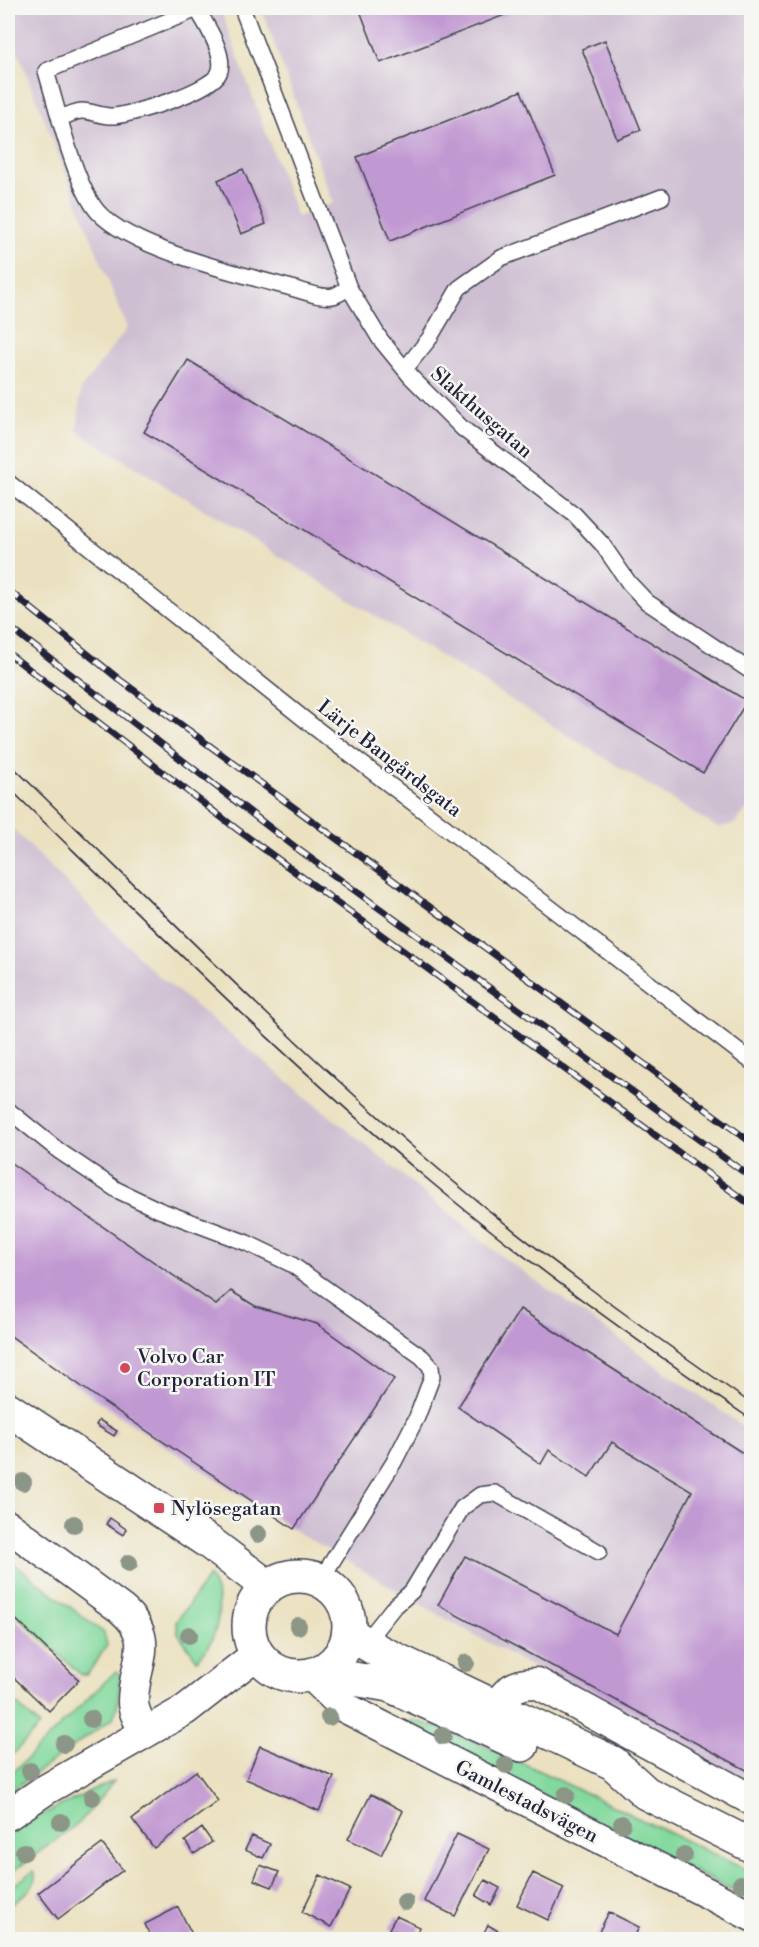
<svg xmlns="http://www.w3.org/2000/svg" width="759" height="1947" font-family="'Libre Bodoni',serif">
<rect width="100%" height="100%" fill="#f6f6f2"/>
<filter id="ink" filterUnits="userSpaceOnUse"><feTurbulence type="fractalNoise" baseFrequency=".0167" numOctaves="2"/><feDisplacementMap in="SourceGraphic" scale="12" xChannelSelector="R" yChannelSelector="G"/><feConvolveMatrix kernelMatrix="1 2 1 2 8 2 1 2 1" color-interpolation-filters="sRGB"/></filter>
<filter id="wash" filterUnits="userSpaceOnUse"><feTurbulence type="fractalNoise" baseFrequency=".008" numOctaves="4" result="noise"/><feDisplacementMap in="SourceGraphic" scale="24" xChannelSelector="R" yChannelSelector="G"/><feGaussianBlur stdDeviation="1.35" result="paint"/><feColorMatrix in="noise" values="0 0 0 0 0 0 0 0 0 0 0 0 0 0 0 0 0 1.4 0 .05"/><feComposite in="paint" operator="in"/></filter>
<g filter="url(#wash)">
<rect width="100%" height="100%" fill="#ebe1c0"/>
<path fill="#cebed1" d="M 8,8 L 220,8 L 297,217 L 333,203 L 261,8 L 751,8 L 752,803 L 733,825 L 716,827 L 77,431 L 81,389 L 127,328 L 8,27 Z
M 8,824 L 153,971 L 501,1256 L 751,1432 L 751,1787 L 451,1622 L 297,1532 L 123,1419 L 8,1338 Z"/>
<path fill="#82d99d" stroke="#527e6c" stroke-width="1.5" d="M 8,1559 L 104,1633 L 107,1645 L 87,1675 L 81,1675 L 8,1607 Z
M 209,1576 C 226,1603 219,1638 197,1660 L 178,1633 L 176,1622 Z
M 116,1671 L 120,1675 L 117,1708 L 113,1718 L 8,1793 L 8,1777 Z
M 8,1696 L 40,1726 L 8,1759 Z
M 411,1720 L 444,1729 L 508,1756 L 751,1872 L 751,1900 L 409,1728 L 408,1723 Z
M 115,1780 L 81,1821 L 8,1875 L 9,1834 L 33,1819 Z
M 34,1871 C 41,1886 19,1899 8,1907 L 8,1889 Z"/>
<g id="blocks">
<path fill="#c199d2" d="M 359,8 L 523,8 L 380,63 Z
M 605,40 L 641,130 L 617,139 L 582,49 Z
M 521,91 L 555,175 L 390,241 L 357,157 Z
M 243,169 L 266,224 L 241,234 L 218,180 Z
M 188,360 L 747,701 L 703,773 L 144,432 Z
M 8,1161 L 216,1305 L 231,1291 L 255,1306 L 317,1324 L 394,1379 L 294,1529 L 102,1401 L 8,1334 Z
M 520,1309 L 752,1459 L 752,1773 L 438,1605 L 465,1556 L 616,1634 L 692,1491 L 612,1442 L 589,1477 L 549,1450 L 541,1464 L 458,1407 Z
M 99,1420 L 117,1431 L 114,1436 L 96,1425 Z
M 110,1518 L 126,1529 L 123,1535 L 106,1524 Z
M 8,1612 L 79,1680 L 49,1711 L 8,1672 Z
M 260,1746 L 334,1777 L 319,1811 L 246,1779 Z
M 196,1771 L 218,1801 L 154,1848 L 132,1819 Z
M 371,1794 L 403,1811 L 381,1855 L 348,1839 Z
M 202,1828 L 212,1842 L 194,1854 L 185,1841 Z
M 457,1834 L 489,1849 L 455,1916 L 424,1901 Z
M 252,1836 L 270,1844 L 263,1858 L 245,1850 Z
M 102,1844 L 123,1870 L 58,1919 L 38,1893 Z
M 260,1865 L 279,1872 L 272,1887 L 254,1880 Z
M 533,1873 L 564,1888 L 548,1920 L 517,1905 Z
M 320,1875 L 350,1889 L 331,1927 L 302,1912 Z
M 485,1880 L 500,1888 L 491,1905 L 476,1896 Z
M 178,1907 L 195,1940 L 152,1940 L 145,1924 Z
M 609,1912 L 639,1927 L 633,1940 L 595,1940 Z
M 396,1916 L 420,1927 L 414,1940 L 389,1929 Z
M 488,1925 L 500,1932 L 496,1940 L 481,1938 Z"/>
</g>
</g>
<g filter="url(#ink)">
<use href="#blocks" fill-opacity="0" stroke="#403f4f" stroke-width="1.5"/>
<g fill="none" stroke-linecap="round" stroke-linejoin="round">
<defs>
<path id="service" d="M 242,8 L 349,288 L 380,339 L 411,377 L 462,428 L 575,515 L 602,544 L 629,583 L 647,602 L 752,672
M 60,118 C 67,116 75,111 82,111 C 92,111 103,117 114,116 C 134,114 211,91 219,73 C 227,56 206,24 197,9 L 46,71 C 57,107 75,186 98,212 C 132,249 239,274 288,287 C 300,290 321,299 333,296 C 338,295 344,290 349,288
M 405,369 L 429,339 L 459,288 L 501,258 L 662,197
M 8,482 L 314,727 L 752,1062
M 8,1110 L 59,1151 L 117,1190 L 159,1210 L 247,1243 L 291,1264 L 422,1357 L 431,1367 L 432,1377 L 417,1417 L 394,1462 L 320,1581
M 365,1643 L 392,1609 L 412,1591 L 462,1508 L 480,1495 L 495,1493 L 599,1552"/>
<path id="minor" d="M 8,1526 L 121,1609 C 158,1640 133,1663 133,1702 C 133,1712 141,1724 145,1733
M 311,1675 L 344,1707 L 752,1916
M 495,1708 C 507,1690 515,1683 537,1683 L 752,1800
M 8,1815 L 45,1790 L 185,1710 L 257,1654"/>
<path id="tertiary" d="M 8,1409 L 210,1543 L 268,1587
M249 1626a50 50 0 1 1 100 0a50 50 0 1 1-100 0Z
M 349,1633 L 380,1652 L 613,1763 L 646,1793 L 752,1846
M 319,1673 L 389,1685 L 522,1745"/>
</defs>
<use href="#service" stroke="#403f4f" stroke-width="18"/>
<use href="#minor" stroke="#403f4f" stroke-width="33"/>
<use href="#tertiary" stroke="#403f4f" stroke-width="36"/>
<use href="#service" stroke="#fff" stroke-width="15"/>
<use href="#minor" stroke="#fff" stroke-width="30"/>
<use href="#tertiary" stroke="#fff" stroke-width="33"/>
<path stroke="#22223b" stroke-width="1.5" d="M 8,762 C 149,898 286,1039 435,1166 C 536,1252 643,1328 752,1404
M 8,787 C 146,921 283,1059 432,1183 C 534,1268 642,1345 752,1420"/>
<defs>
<path id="rail" d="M 8,590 L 120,680 L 752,1143
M 8,626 L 299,850 L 752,1178
M 8,653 L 238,830 L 752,1206"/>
</defs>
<use href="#rail" stroke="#22223b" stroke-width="7"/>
<use href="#rail" stroke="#f6f6f2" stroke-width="4.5" stroke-dasharray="14" stroke-linecap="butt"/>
</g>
<g fill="#8c9687">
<circle cx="23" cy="1482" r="9"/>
<circle cx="74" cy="1524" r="9"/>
<circle cx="258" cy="1534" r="9"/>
<circle cx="129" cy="1563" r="9"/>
<circle cx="298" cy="1626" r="9"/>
<circle cx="189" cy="1635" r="9"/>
<circle cx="466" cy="1663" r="9"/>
<circle cx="329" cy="1717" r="9"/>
<circle cx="91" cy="1719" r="9"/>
<circle cx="443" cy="1736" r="9"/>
<circle cx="64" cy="1744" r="9"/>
<circle cx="506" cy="1765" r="9"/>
<circle cx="30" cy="1771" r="9"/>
<circle cx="566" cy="1795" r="9"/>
<circle cx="92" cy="1797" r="9"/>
<circle cx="61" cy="1822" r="9"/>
<circle cx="622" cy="1824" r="9"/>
<circle cx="24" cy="1852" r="9"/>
<circle cx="684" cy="1855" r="9"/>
<circle cx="741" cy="1884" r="9"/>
<circle cx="405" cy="1902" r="9"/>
</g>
</g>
<g fill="#d1495b" stroke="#f6f6f2" stroke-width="2">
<circle cx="125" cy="1368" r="6"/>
<rect x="153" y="1502" width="12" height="12" rx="3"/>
</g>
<g text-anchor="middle" stroke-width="5" stroke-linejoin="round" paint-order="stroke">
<g font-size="20" fill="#22223b" stroke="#f6f6f2">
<text transform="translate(482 412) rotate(41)" y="7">Slakthusgatan</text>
<text transform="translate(390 758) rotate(38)" y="7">Lärje Bangårdsgata</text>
<text transform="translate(527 1801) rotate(27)" y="7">Gamlestadsvägen</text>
</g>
<g font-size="20" fill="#22223b" stroke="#f6f6f2" text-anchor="start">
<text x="137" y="1363">Volvo Car<tspan x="137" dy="23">Corporation IT</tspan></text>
<text x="171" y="1515">Nylösegatan</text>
</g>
</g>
<rect width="759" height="1947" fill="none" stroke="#f6f6f2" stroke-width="30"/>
</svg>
